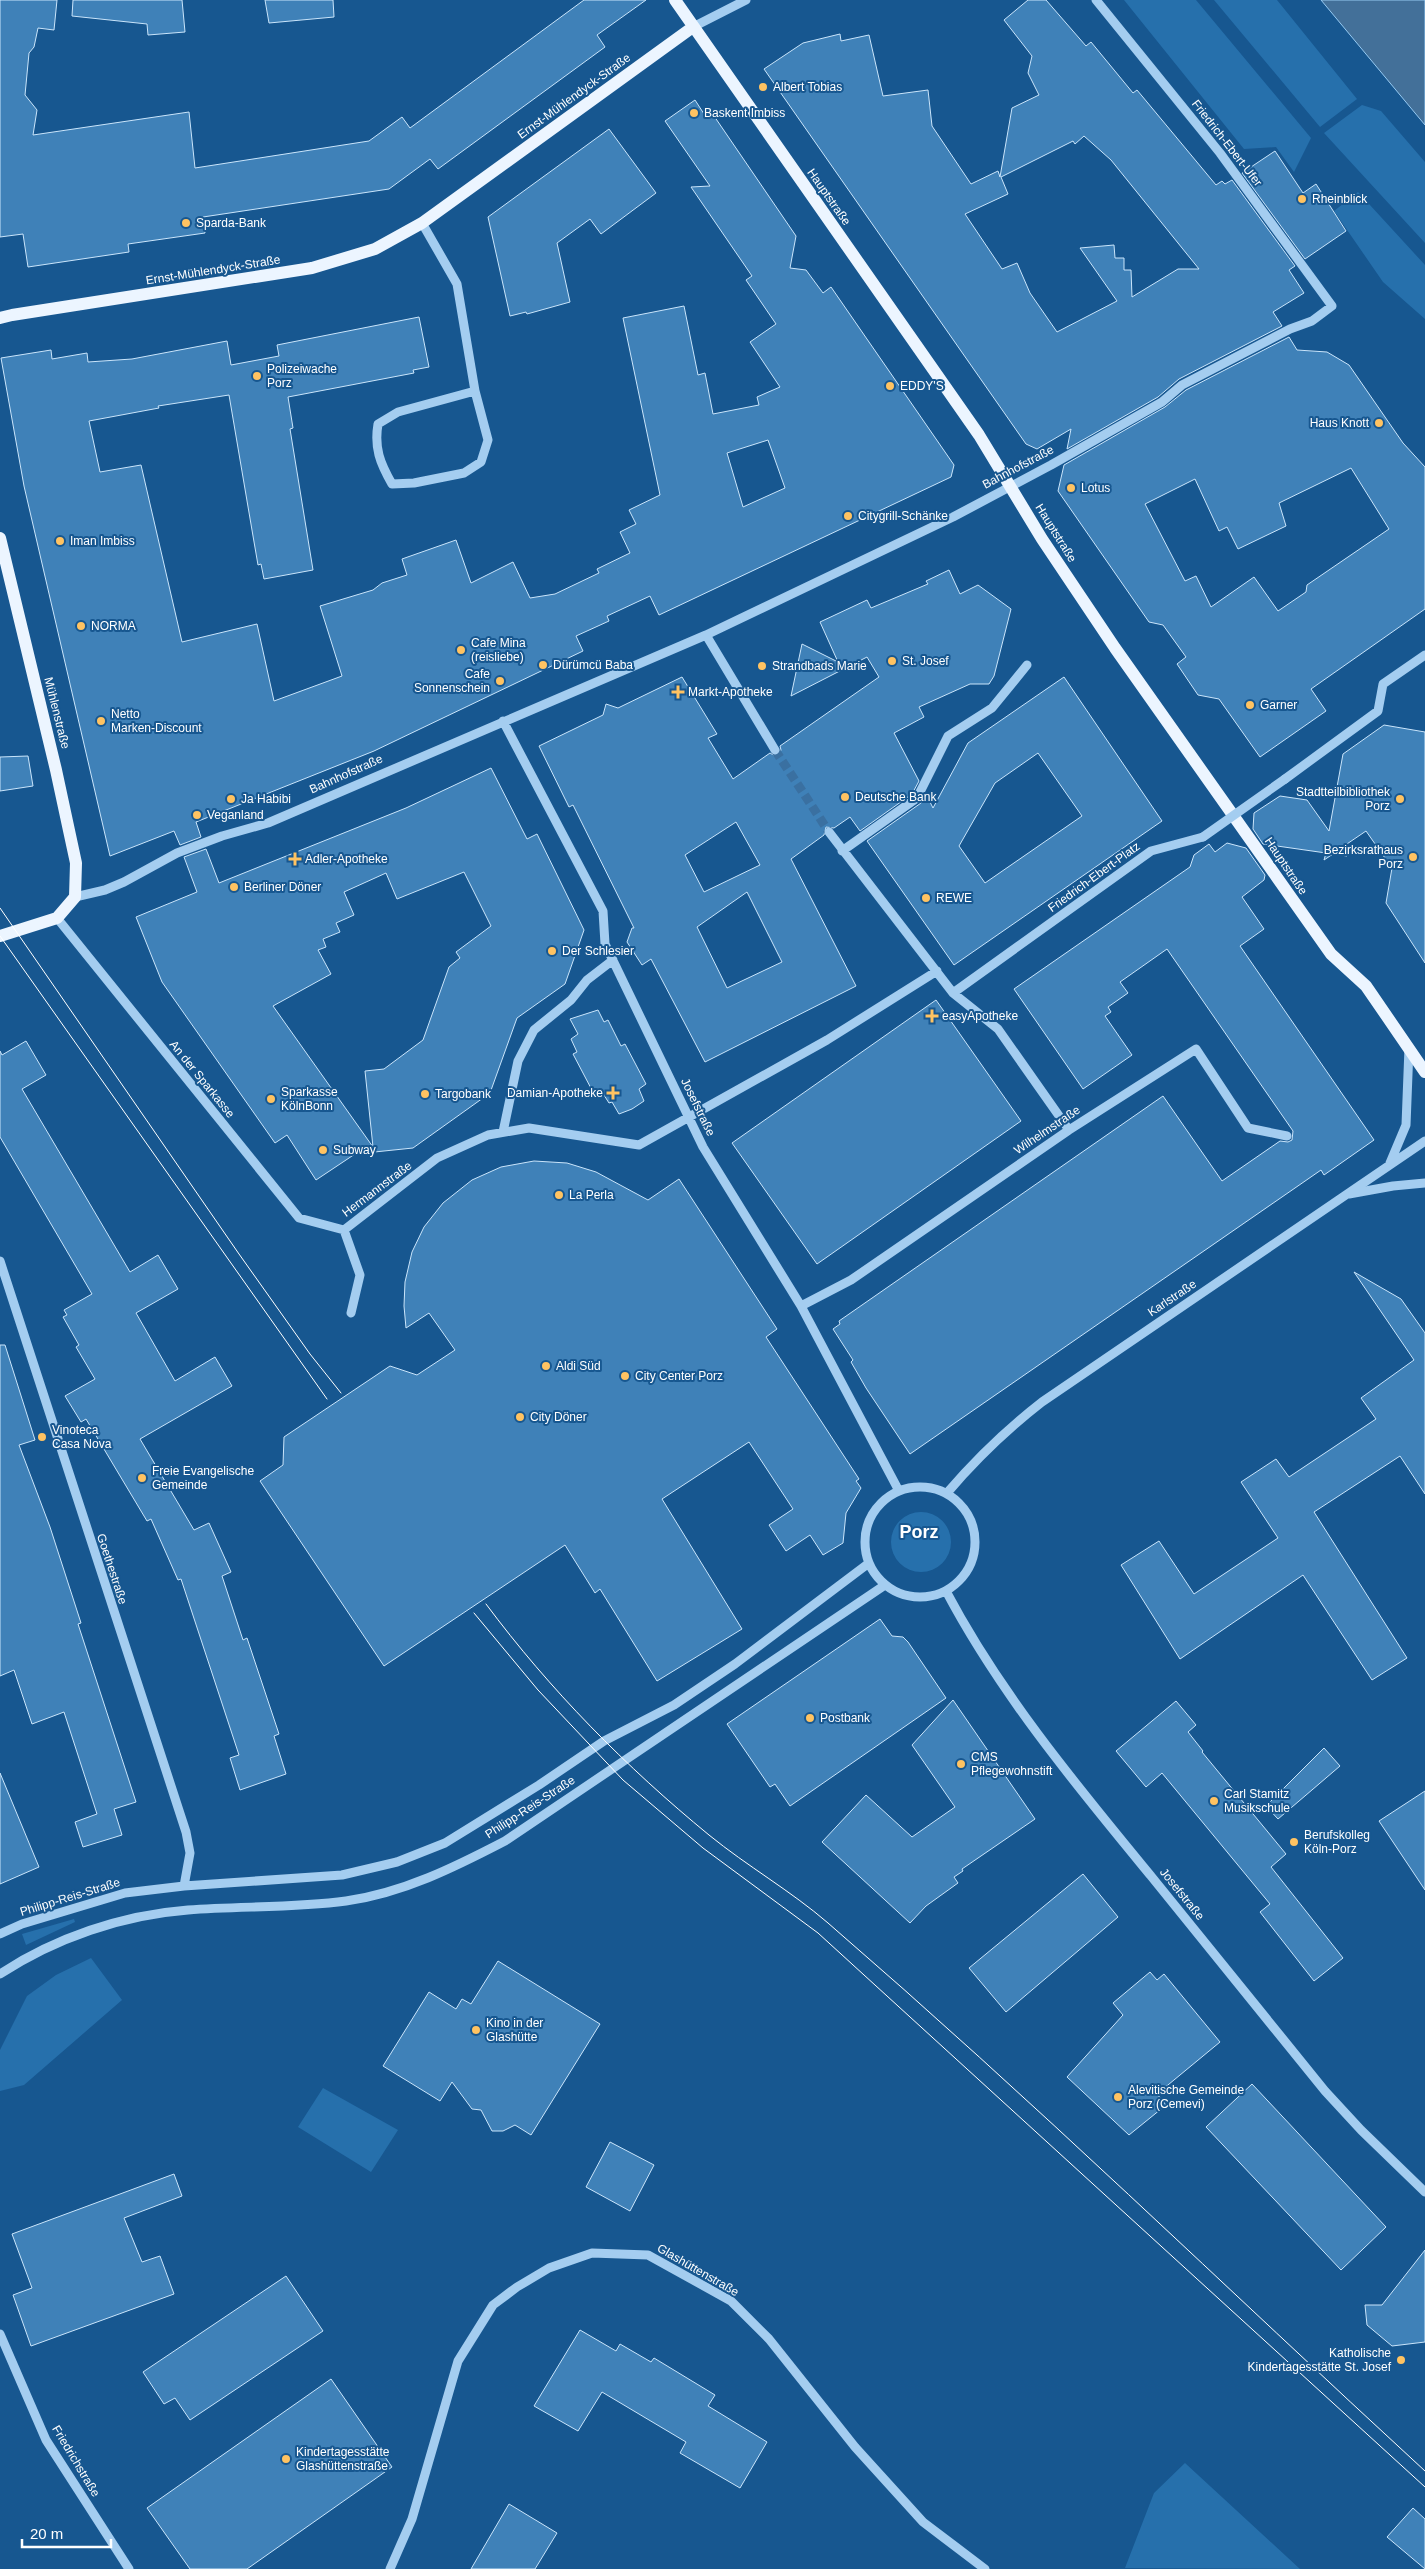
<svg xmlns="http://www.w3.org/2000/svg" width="1425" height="2569" font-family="Arial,sans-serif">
<rect width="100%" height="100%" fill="#175790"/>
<path fill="#2670ac" d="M 1124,0 L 1196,0 L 1311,138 L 1294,172 L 1276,147 L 1244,149 Z
M 1214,0 L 1277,0 L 1357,99 L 1320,127 Z
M 1362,105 L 1381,111 L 1425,162 L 1425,243 L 1324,133 Z
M 1358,192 L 1425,265 L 1425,319 L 1383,282 L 1334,211 Z
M891 1542a30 30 0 1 1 60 0a30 30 0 1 1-60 0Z
M 74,1919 L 75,1922 L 26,1945 L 22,1934 Z
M 91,1958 L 122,2000 L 24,2085 L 0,2091 L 0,2050 L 27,1996 L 56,1975 Z
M 323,2088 L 398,2130 L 371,2172 L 298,2127 Z
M 1185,2463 L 1300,2569 L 1125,2568 L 1154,2493 Z"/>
<path fill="#437099" stroke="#96caf2" d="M 1321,0 L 1425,0 L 1425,125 Z"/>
<path fill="#3f81b8" stroke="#cae5fb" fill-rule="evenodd" d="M 0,0 L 57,0 L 54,30 L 38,28 L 34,47 L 29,53 L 25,95 L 37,110 L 33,135 L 189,112 L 195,168 L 369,141 L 402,117 L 410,128 L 584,0 L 646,0 L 597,35 L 605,47 L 438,169 L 430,159 L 389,189 L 203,217 L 205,233 L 128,244 L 129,252 L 28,267 L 23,234 L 0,237 Z
M 73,0 L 182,0 L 185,32 L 148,35 L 147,24 L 72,16 Z
M 265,0 L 333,0 L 334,17 L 269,23 Z
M 1028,0 L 1046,0 L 1086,46 L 1091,42 L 1133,93 L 1137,90 L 1216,185 L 1222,181 L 1225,184 L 1232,180 L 1295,266 L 1289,270 L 1304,293 L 1273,312 L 1282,326 L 1179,379 L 1158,397 L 1067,449 L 1071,429 L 1037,449 L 1026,444 L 764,69 L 803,43 L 840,34 L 841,41 L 869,35 L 883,96 L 928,90 L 932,126 L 971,184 L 998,171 L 1000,177 L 1012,108 L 1039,95 L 1028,73 L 1032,56 L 1004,20 ZM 1084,136 L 1111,160 L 1199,269 L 1178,269 L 1132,297 L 1131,270 L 1124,270 L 1124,258 L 1115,258 L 1114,245 L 1080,248 L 1117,301 L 1057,332 L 1030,293 L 1017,263 L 1002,269 L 965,214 L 1008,194 L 1001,177 L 1073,141 L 1075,144 Z
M 695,100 L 706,117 L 712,113 L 796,236 L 790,268 L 806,270 L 823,293 L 831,287 L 954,465 L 951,477 L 659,615 L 650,596 L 607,616 L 609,621 L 576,636 L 583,651 L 374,751 L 196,822 L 201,837 L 180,845 L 174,831 L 110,856 L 24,486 L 1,358 L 51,350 L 52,359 L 87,353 L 88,362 L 132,359 L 227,341 L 231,365 L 279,356 L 277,345 L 419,317 L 429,367 L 413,370 L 414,373 L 288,397 L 293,428 L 290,429 L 313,570 L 264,579 L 261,564 L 258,565 L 253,536 L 229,395 L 158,406 L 159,408 L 89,421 L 100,472 L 141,465 L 182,642 L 257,624 L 274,701 L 342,676 L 320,606 L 373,590 L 382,583 L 407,575 L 402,559 L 456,540 L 471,583 L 513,562 L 530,598 L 555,594 L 599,573 L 597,569 L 630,553 L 620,532 L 636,524 L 629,510 L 660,495 L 623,318 L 684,306 L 698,375 L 705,373 L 713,414 L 759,405 L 757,397 L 780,387 L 750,342 L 776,324 L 746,280 L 752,276 L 691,187 L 710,186 L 665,121 ZM 768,440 L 785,488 L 743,507 L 727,453 Z
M 609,129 L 656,193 L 601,234 L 590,219 L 557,243 L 570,302 L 527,314 L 526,312 L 510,316 L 488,217 Z
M 1275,151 L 1303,193 L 1316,184 L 1346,231 L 1305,259 L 1242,173 Z
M 1289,337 L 1297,350 L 1327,352 L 1349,365 L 1403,443 L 1425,467 L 1425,609 L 1311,689 L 1326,711 L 1260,757 L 1219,699 L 1198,695 L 1177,664 L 1186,657 L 1163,625 L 1149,622 L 1058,491 L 1064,465 L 1165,407 L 1186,390 ZM 1351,468 L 1389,529 L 1307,585 L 1306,592 L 1278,611 L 1254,577 L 1211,607 L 1196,576 L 1185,581 L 1145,504 L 1195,479 L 1219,531 L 1227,527 L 1238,549 L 1286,526 L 1279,503 Z
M 949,570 L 960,594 L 978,585 L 1011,609 L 994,676 L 989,684 L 970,684 L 919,707 L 924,717 L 894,733 L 919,781 L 912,794 L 860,831 L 850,817 L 834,828 L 826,827 L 824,835 L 791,859 L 856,986 L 705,1062 L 651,959 L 642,965 L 627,942 L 632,928 L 634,928 L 573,805 L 569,807 L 539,746 L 603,715 L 606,704 L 618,708 L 682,677 L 717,734 L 708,738 L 733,779 L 770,753 L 775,756 L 779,755 L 781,750 L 780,746 L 879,677 L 867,657 L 791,696 L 802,644 L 838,662 L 820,622 L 867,600 L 871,608 L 928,584 L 926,581 ZM 736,822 L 760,865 L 704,892 L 685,855 ZM 747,892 L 782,962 L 727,988 L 697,927 Z
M 1064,677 L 1162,821 L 954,965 L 867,841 L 921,803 L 926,794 L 933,808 L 968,743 ZM 1038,753 L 1082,816 L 985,883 L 959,846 L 995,783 Z
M 1384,725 L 1425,732 L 1425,963 L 1386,903 L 1392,868 L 1366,831 L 1341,848 L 1347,856 L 1333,854 L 1324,860 L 1326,853 L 1263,844 L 1253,829 L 1254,813 L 1280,796 L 1307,800 L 1329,831 L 1343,754 Z
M 28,756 L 33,786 L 0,791 L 0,757 Z
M 491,768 L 527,839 L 537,834 L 584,930 L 565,984 L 517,1018 L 490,1093 L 413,1148 L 355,1154 L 316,1180 L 287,1135 L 275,1143 L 162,982 L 136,917 L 197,892 L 184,857 L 206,849 L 219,883 L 406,808 ZM 464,872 L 491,926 L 456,952 L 460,958 L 449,967 L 423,1040 L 384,1069 L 365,1071 L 373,1147 L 273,1006 L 331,974 L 318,950 L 326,947 L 323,939 L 340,932 L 336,923 L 354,915 L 344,892 L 386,873 L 397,899 Z
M 1227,843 L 1246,848 L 1265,875 L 1264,880 L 1242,897 L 1264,929 L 1240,946 L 1374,1140 L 1324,1175 L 1321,1170 L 1295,1188 L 910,1454 L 866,1388 L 851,1362 L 853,1360 L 833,1329 L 840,1324 L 839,1321 L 1163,1096 L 1222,1181 L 1280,1141 L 1288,1142 L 1292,1140 L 1293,1131 L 1167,949 L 1120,982 L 1128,993 L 1108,1007 L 1111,1012 L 1105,1016 L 1132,1055 L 1083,1089 L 1014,989 L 1190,867 L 1194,855 L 1209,844 L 1215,852 Z
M 936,1000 L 1021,1121 L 817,1264 L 732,1143 Z
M 598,1010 L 604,1022 L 608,1020 L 621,1046 L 625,1044 L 646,1084 L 639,1089 L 644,1101 L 632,1109 L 619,1114 L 612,1102 L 609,1103 L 602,1092 L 594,1094 L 573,1054 L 577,1052 L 571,1039 L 578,1034 L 570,1019 Z
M 26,1041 L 46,1075 L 22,1089 L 130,1272 L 158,1255 L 178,1289 L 136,1313 L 175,1381 L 215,1357 L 232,1386 L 140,1439 L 194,1530 L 209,1523 L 231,1572 L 222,1576 L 243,1640 L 247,1638 L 279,1734 L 274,1736 L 286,1774 L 240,1790 L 230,1758 L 239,1755 L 181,1579 L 178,1580 L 151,1519 L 147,1521 L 86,1419 L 81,1422 L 65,1396 L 95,1379 L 76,1347 L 79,1345 L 63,1317 L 67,1315 L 64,1310 L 92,1294 L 0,1137 L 0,1051 L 2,1055 Z
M 534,1161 L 567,1163 L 596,1172 L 648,1200 L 679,1179 L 777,1329 L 766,1337 L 859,1479 L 856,1481 L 861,1488 L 846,1513 L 843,1543 L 823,1555 L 810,1535 L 786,1551 L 769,1525 L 793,1509 L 749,1442 L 662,1499 L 742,1629 L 657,1681 L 600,1589 L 595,1593 L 565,1545 L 384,1666 L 260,1481 L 283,1465 L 284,1437 L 390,1366 L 417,1375 L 455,1350 L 429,1313 L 406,1328 L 404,1306 L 405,1282 L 412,1252 L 424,1227 L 443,1203 L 472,1180 L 501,1167 Z
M 1354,1272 L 1401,1299 L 1425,1333 L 1425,1494 L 1400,1456 L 1314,1512 L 1407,1658 L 1372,1680 L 1303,1575 L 1180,1659 L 1121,1565 L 1159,1541 L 1194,1594 L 1278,1538 L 1241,1482 L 1276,1459 L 1289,1477 L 1376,1419 L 1361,1398 L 1414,1360 Z
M 0,1345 L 5,1345 L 35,1440 L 19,1445 L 50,1527 L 81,1623 L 78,1624 L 136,1802 L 114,1809 L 122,1835 L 83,1847 L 75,1822 L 97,1814 L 64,1712 L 32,1724 L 14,1670 L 0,1676 Z
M 880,1619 L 892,1636 L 903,1637 L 908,1642 L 946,1698 L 790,1806 L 775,1784 L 770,1787 L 727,1724 Z
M 953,1700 L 1035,1819 L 962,1869 L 963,1871 L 954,1877 L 958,1883 L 926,1906 L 910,1923 L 822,1842 L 866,1795 L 912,1837 L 955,1807 L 912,1745 Z
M 1176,1701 L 1196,1725 L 1188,1732 L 1203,1751 L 1202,1752 L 1286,1854 L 1271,1867 L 1343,1958 L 1314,1981 L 1260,1912 L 1270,1904 L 1162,1773 L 1146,1787 L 1116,1751 Z
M 1324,1748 L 1340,1766 L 1278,1819 L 1266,1806 Z
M 0,1773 L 39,1867 L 0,1884 Z
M 1425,1791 L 1425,1890 L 1379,1821 Z
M 1083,1874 L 1118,1917 L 1006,2012 L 969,1968 Z
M 498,1961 L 600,2024 L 531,2135 L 515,2125 L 503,2131 L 492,2131 L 481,2110 L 472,2109 L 452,2082 L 440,2101 L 383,2066 L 429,1992 L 456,2009 L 462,1999 L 471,2004 Z
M 1150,1972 L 1157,1980 L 1164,1974 L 1220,2042 L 1157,2094 L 1166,2105 L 1129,2135 L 1067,2077 L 1123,2015 L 1113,2003 Z
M 1252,2084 L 1386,2227 L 1341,2270 L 1206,2127 Z
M 610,2142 L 654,2165 L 630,2211 L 586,2187 Z
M 174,2174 L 182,2196 L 124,2218 L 142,2262 L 160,2256 L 174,2294 L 31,2346 L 13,2295 L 32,2288 L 12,2234 Z
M 1425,2250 L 1425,2342 L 1392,2346 L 1367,2325 L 1365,2305 L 1382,2305 Z
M 286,2276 L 323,2331 L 190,2420 L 175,2398 L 164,2404 L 143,2372 Z
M 580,2330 L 616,2351 L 620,2344 L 651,2362 L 654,2358 L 715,2395 L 708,2406 L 767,2442 L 740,2488 L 680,2453 L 686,2442 L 602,2392 L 578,2431 L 534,2406 Z
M 331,2379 L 392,2467 L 247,2569 L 190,2569 L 147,2508 Z
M 509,2504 L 557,2533 L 535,2569 L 471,2569 Z
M 1413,2508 L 1425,2519 L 1425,2569 L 1387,2537 Z"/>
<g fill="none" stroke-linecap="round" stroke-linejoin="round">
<path stroke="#3a70a1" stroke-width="9" stroke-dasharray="9 4.5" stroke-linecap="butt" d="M 775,750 L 829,832"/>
<path stroke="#a4cdf0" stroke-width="9" d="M 693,27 L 746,0
M 422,223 L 457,284 L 475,391 L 488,440 L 481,462 L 464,473 L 414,483 L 392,484 C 380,463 374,448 378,424 L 398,412 L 475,391
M 706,635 L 775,750
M 503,721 L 603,911 L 605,944 L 703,1147 L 801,1306 L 899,1491
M 1285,779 L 1378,711 L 1383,684 L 1425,655
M 829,832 L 953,993 L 998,1029 L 1069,1130
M 842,851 L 917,798 L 948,736 L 992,708 L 1027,665
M 75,897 L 105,890 L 124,882 L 177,853 L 222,836 L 268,823 L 706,635 L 953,517 L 1051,465 L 1162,402 L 1182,385 L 1290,329 L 1312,321 L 1332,306 L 1220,153 L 1096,0
M 57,918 L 299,1218 L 344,1230
M 953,993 L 1151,851 L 1203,837
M 503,1132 L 518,1061 L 534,1030 L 571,1000 L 587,980 L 613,960
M 1390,1163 L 1406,1125 L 1409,1048
M 1349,1194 L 1393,1186 L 1425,1183
M 0,1261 L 186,1832 L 190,1853 L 184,1886
M 801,1306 L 851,1280 L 1069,1130 L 1196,1049 L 1248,1128 L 1287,1136
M 351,1313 L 360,1275 L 344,1230 L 437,1158 L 488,1135 L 529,1128 L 639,1145 L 827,1040 L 937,971
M865 1542a55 55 0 1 1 110 0a55 55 0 1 1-110 0Z
M 947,1493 C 976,1459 1006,1430 1042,1402 L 1425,1141
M 946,1591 C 1001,1695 1077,1786 1151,1876 C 1209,1948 1267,2020 1325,2091 L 1361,2130 L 1425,2192
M 0,1934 L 22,1924 L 125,1893 L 184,1886 L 342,1875 L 397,1862 L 445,1843 L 539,1785 L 604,1741 L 674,1705 L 735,1664 L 869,1563
M 0,1974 C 55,1938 122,1915 188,1910 C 241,1906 294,1908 346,1901 C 403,1893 455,1867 505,1841 L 885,1585
M 0,2334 L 46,2440 L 129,2569
M 390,2569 L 412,2519 L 458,2361 L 493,2305 L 517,2287 L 549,2268 L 592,2253 L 648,2255 L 731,2301 L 769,2339 L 855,2447 L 923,2522 L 985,2569"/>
<path stroke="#ecf5ff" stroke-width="12" d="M 675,0 L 979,435 L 1042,539 L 1115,648 L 1331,954 L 1366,986 L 1425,1072
M 0,318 L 12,315 L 312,268 L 375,249 L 422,223 L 693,27
M 0,538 L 56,770 L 76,863 L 75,897 L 57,918 L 0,936"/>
<path stroke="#fff" stroke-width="1" d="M 0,908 L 239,1254 L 310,1354 L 341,1393
M 0,936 L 327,1399
M 486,1604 C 550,1690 626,1767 709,1835 C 747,1866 791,1891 828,1923 C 1032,2099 1226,2288 1425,2471
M 474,1613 L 538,1690 L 623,1780 L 703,1848 L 818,1933 L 1425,2487"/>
<path stroke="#a4cdf0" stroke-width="9" d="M 1203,837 L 1285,779"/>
</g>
<g fill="#ffc362" stroke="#175790" stroke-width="2">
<circle cx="763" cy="87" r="5"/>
<circle cx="694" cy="113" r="5"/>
<circle cx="1302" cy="199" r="5"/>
<circle cx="186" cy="223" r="5"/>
<circle cx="257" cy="376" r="5"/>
<circle cx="890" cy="386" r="5"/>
<circle cx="1379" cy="423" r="5"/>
<circle cx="1071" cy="488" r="5"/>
<circle cx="848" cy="516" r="5"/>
<circle cx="60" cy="541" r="5"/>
<circle cx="81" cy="626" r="5"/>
<circle cx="461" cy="650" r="5"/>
<circle cx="892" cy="661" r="5"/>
<circle cx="543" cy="665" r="5"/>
<circle cx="762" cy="666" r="5"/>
<circle cx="500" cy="681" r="5"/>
<path d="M675.5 684.5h5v5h5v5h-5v5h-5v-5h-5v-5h5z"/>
<circle cx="1250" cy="705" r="5"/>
<circle cx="101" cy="721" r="5"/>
<circle cx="845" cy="797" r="5"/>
<circle cx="231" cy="799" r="5"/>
<circle cx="1400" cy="799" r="5"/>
<circle cx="197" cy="815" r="5"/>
<circle cx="1413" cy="857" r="5"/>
<path d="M292.5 851.5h5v5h5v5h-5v5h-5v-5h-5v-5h5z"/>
<circle cx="234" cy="887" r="5"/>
<circle cx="926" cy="898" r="5"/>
<circle cx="552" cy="951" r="5"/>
<path d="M929.5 1008.5h5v5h5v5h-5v5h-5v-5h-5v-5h5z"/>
<path d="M610.5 1085.5h5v5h5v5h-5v5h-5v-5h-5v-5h5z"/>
<circle cx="425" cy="1094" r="5"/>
<circle cx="271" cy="1099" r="5"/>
<circle cx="323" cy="1150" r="5"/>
<circle cx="559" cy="1195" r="5"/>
<circle cx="546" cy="1366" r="5"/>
<circle cx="625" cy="1376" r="5"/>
<circle cx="520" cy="1417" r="5"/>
<circle cx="42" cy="1437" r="5"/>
<circle cx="142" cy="1478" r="5"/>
<circle cx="810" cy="1718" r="5"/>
<circle cx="961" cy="1764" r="5"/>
<circle cx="1214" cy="1801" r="5"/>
<circle cx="1294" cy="1842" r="5"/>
<circle cx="476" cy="2030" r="5"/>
<circle cx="1118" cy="2097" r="5"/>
<circle cx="1401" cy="2360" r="5"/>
<circle cx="286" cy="2459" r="5"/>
</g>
<g text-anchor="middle" stroke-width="4" stroke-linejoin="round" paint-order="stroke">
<g font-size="12" fill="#fff" stroke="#175790" text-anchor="start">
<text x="773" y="91">Albert Tobias</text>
<text x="704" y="117">Baskent Imbiss</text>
<text x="1312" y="203">Rheinblick</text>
<text x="196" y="227">Sparda-Bank</text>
<text x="267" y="373">Polizeiwache<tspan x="267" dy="14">Porz</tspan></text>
<text x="900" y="390">EDDY'S</text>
<text x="1369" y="427" text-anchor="end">Haus Knott</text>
<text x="1081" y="492">Lotus</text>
<text x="858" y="520">Citygrill-Schänke</text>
<text x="70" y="545">Iman Imbiss</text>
<text x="91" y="630">NORMA</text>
<text x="471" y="647">Cafe Mina<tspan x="471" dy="14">(reisliebe)</tspan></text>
<text x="902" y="665">St. Josef</text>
<text x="553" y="669">Dürümcü Baba</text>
<text x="772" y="670">Strandbads Marie</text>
<text x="490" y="678" text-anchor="end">Cafe<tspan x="490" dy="14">Sonnenschein</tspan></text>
<text x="688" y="696">Markt-Apotheke</text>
<text x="1260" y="709">Garner</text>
<text x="111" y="718">Netto<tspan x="111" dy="14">Marken-Discount</tspan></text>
<text x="1390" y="796" text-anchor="end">Stadtteilbibliothek<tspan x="1390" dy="14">Porz</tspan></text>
<text x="855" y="801">Deutsche Bank</text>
<text x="241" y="803">Ja Habibi</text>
<text x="207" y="819">Veganland</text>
<text x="1403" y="854" text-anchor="end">Bezirksrathaus<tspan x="1403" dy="14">Porz</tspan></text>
<text x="305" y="863">Adler-Apotheke</text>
<text x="244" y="891">Berliner Döner</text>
<text x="936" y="902">REWE</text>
<text x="562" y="955">Der Schlesier</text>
<text x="942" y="1020">easyApotheke</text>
<text x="281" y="1096">Sparkasse<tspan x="281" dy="14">KölnBonn</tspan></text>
<text x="603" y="1097" text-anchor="end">Damian-Apotheke</text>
<text x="435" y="1098">Targobank</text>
<text x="333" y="1154">Subway</text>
<text x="569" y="1199">La Perla</text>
<text x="556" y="1370">Aldi Süd</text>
<text x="635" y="1380">City Center Porz</text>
<text x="530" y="1421">City Döner</text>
<text x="52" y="1434">Vinoteca<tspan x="52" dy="14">Casa Nova</tspan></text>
<text x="152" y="1475">Freie Evangelische<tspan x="152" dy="14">Gemeinde</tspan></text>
<text x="820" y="1722">Postbank</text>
<text x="971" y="1761">CMS<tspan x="971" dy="14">Pflegewohnstift</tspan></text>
<text x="1224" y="1798">Carl Stamitz<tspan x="1224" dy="14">Musikschule</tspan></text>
<text x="1304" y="1839">Berufskolleg<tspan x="1304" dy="14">Köln-Porz</tspan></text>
<text x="486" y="2027">Kino in der<tspan x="486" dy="14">Glashütte</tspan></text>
<text x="1128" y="2094">Alevitische Gemeinde<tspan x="1128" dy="14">Porz (Cemevi)</tspan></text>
<text x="1391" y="2357" text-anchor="end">Katholische<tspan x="1391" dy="14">Kindertagesstätte St. Josef</tspan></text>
<text x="296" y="2456">Kindertagesstätte<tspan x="296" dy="14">Glashüttenstraße</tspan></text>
</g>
<g font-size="12" fill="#fff" stroke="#175790">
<text transform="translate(574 96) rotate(-36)" y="4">Ernst-Mühlendyck-Straße</text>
<text transform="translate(1227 143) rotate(52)" y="4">Friedrich-Ebert-Ufer</text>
<text transform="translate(829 197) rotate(55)" y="4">Hauptstraße</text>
<text transform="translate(213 270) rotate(-9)" y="4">Ernst-Mühlendyck-Straße</text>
<text transform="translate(1018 467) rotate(-28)" y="4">Bahnhofstraße</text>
<text transform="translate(1056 533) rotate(58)" y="4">Hauptstraße</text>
<text transform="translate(57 713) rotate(76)" y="4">Mühlenstraße</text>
<text transform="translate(346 774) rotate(-24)" y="4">Bahnhofstraße</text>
<text transform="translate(1286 866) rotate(56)" y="4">Hauptstraße</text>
<text transform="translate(1094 877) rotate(-36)" y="4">Friedrich-Ebert-Platz</text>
<text transform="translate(202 1079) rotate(51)" y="4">An der Sparkasse</text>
<text transform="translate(698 1107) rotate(64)" y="4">Josefstraße</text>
<text transform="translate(1047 1130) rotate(-34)" y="4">Wilhelmstraße</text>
<text transform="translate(377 1189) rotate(-37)" y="4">Hermannstraße</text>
<text transform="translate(1172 1298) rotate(-34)" y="4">Karlstraße</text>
<text transform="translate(112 1569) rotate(72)" y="4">Goethestraße</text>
<text transform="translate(530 1807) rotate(-33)" y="4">Philipp-Reis-Straße</text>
<text transform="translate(1182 1894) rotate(51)" y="4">Josefstraße</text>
<text transform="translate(70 1897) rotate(-17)" y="4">Philipp-Reis-Straße</text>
<text transform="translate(698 2270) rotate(30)" y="4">Glashüttenstraße</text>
<text transform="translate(76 2461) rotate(59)" y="4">Friedrichstraße</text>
</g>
<g font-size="18" font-weight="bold" fill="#fff" stroke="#175790">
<text x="919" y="1538">Porz</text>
</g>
</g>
<path d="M22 2539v8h89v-8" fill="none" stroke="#ffffff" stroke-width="2.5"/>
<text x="30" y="2539" font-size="15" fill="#ffffff" stroke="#175790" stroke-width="4" paint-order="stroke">20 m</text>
</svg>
